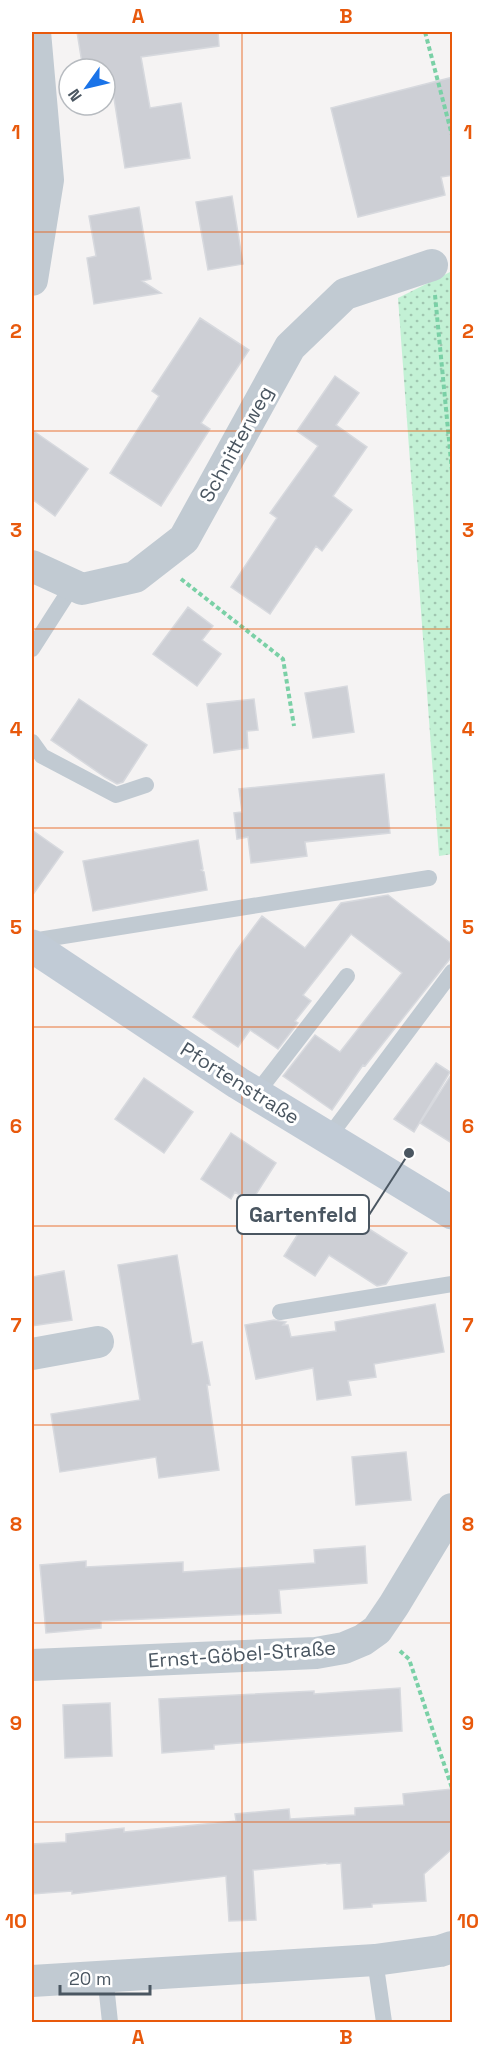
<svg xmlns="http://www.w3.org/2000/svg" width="484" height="2054" font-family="'Space Grotesk',sans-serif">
<defs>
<pattern id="grass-dots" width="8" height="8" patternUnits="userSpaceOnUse" patternTransform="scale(1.5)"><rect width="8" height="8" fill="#c3f1d5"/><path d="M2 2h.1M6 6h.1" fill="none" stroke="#a0c6b0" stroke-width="1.8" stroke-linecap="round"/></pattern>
</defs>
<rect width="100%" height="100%" fill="#f5f3f3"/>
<path fill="url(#grass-dots)" d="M 452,271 L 452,854 L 439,856 L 398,298 Z"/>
<path fill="#cdcfd5" stroke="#d7d9de" stroke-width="1.5" d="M 77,32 L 218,32 L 219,46 L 141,57 L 150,108 L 181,103 L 190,158 L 125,168 L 110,73 L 105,74 L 105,69 L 83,69 Z
M 453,77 L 453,175 L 441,177 L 445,195 L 358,217 L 331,108 Z
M 232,196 L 243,264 L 208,270 L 196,202 Z
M 139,207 L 151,279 L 142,281 L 161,293 L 94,304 L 87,258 L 96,256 L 89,216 Z
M 200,318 L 249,350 L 201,423 L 210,429 L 161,506 L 110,473 L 159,396 L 152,391 Z
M 335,376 L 359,393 L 336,425 L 367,447 L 333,496 L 352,510 L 322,551 L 316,546 L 270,614 L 231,587 L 277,518 L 270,513 L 318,446 L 297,431 Z
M 32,430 L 88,469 L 55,516 L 32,499 Z
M 188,607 L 213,626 L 202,640 L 221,654 L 197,686 L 153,654 Z
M 347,686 L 354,732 L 313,738 L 305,693 Z
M 79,699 L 147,745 L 123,782 L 117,784 L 105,777 L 51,740 Z
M 254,699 L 258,730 L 247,731 L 248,748 L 214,753 L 207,704 Z
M 384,774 L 390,833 L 305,842 L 307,856 L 251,863 L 248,837 L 237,839 L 234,813 L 242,812 L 239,789 Z
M 32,830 L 63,852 L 32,896 Z
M 198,840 L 203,869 L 201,870 L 204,872 L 207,890 L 93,911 L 83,861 Z
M 388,895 L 453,945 L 453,955 L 365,1066 L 363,1065 L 332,1110 L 283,1076 L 315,1035 L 340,1052 L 402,973 L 351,934 L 303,995 L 311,1001 L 295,1021 L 298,1023 L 278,1049 L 250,1030 L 238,1047 L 193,1017 L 236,951 L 262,916 L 305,948 L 341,903 Z
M 436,1063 L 450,1072 L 414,1132 L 394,1119 Z
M 453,1072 L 453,1144 L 420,1123 Z
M 144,1078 L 193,1112 L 164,1153 L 115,1119 Z
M 231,1133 L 276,1163 L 251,1202 L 235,1192 L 231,1199 L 201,1179 Z
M 315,1207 L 347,1226 L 352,1218 L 407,1253 L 386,1284 L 377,1286 L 329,1255 L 315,1276 L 284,1256 Z
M 177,1255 L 192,1344 L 202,1342 L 210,1385 L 207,1385 L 219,1470 L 159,1478 L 156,1457 L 60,1472 L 51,1414 L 140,1400 L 118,1265 Z
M 64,1271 L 72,1320 L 32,1326 L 32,1277 Z
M 435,1304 L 444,1352 L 374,1364 L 376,1377 L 348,1381 L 351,1395 L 317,1400 L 313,1368 L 256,1379 L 245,1325 L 274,1320 L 286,1322 L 283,1325 L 288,1325 L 291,1337 L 336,1331 L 335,1322 Z
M 406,1452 L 411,1500 L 356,1505 L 352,1457 Z
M 365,1546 L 367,1583 L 279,1590 L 281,1613 L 101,1621 L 101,1628 L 46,1633 L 40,1565 L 86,1561 L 86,1567 L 183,1562 L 183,1572 L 315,1563 L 314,1550 Z
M 400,1688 L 402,1731 L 214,1745 L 214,1749 L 162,1753 L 159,1699 L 314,1691 L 314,1694 Z
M 110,1703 L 112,1756 L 65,1758 L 63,1705 Z
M 452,1789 L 452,1849 L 424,1874 L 426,1901 L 372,1904 L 372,1907 L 344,1909 L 341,1863 L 327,1864 L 327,1863 L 253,1870 L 256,1920 L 229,1921 L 226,1876 L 72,1894 L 72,1891 L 32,1894 L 32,1844 L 66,1842 L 66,1834 L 124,1828 L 124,1832 L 236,1821 L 235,1814 L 289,1809 L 290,1819 L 355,1815 L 355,1808 L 404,1805 L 403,1794 Z"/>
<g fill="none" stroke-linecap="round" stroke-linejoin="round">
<path stroke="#7ad0a6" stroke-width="4" stroke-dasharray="4.5 3" stroke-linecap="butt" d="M 425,32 L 452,135
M 435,295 L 452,471
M 181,579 L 283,659 L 294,726
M 400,1651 L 409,1659 L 452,1788"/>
<path stroke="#c1cad2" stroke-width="16" d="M 32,649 L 73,585
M 32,742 L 42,756 L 116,795 L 146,785
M 32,941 L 429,878
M 256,1094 L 347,976
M 328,1138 L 452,972
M 280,1312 L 452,1284
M 375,1960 L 384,2022
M 105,1975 L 110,2022"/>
<path stroke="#c1cad2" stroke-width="32" d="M 32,280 L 48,180 L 35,32
M 32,566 L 82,589 L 135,577 L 184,539 L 290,347 L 345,294 L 432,265
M 32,1354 L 98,1342
M 32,1665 L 316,1653 L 344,1648 L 363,1640 L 377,1630 L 394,1605 L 452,1509
M 32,1981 L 375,1960 L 440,1951 L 452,1947"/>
<path stroke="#c1cbd6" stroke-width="33" d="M 32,946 L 238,1083 L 452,1213"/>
</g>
<path fill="none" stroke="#e8590c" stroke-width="1.5" stroke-opacity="0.55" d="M 242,32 L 242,2022M 32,232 L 452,232M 32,431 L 452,431M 32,629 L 452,629M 32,828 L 452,828M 32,1027 L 452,1027M 32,1226 L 452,1226M 32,1425 L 452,1425M 32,1623 L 452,1623M 32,1822 L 452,1822"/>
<g text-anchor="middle" stroke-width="6" stroke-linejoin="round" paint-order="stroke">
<g font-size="20" fill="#4a5661" stroke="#fff">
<text transform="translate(236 444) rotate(-61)" y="7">Schnitterweg</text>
<text transform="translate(240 1083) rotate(32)" y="7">Pfortenstraße</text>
<text transform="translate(242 1654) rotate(-4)" y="7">Ernst-Göbel-Straße</text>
</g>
</g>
<path fill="none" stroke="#4a5661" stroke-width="2" d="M409 1153L369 1215"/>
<circle fill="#4a5661" stroke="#fff" stroke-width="2" cx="409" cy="1153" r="6"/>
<rect fill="#fff" stroke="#4a5661" stroke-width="2" x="237" y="1195" width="132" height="39" rx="6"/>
<g font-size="21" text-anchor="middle" font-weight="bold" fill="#4a5661">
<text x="303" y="1222">Gartenfeld</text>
</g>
<rect width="484" height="2054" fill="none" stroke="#ffffff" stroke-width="66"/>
<g transform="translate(87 87) rotate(236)"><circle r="28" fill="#ffffff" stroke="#b7bbc0" stroke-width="1.5"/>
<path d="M0-4.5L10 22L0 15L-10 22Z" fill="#1a73e8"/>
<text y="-9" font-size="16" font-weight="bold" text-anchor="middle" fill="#4a5661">N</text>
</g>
<path d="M60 1985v9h90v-9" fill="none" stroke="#4a5661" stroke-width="3"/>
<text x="69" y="1985" font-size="18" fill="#4a5661" stroke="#ffffff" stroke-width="4.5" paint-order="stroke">20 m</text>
<rect x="33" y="33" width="418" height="1988" fill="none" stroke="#e8590c" stroke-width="2"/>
<g font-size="20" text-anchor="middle" font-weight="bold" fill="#e8590c">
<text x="138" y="23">A</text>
<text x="346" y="23">B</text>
<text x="16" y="139">1</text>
<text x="468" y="139">1</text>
<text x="16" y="338">2</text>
<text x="468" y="338">2</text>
<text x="16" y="537">3</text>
<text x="468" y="537">3</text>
<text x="16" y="736">4</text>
<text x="468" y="736">4</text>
<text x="16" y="934">5</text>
<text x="468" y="934">5</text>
<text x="16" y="1133">6</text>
<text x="468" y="1133">6</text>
<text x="16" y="1332">7</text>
<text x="468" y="1332">7</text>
<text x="16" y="1531">8</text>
<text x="468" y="1531">8</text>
<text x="16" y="1730">9</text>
<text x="468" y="1730">9</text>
<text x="16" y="1928">10</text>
<text x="468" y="1928">10</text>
<text x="138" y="2044">A</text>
<text x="346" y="2044">B</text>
</g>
</svg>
